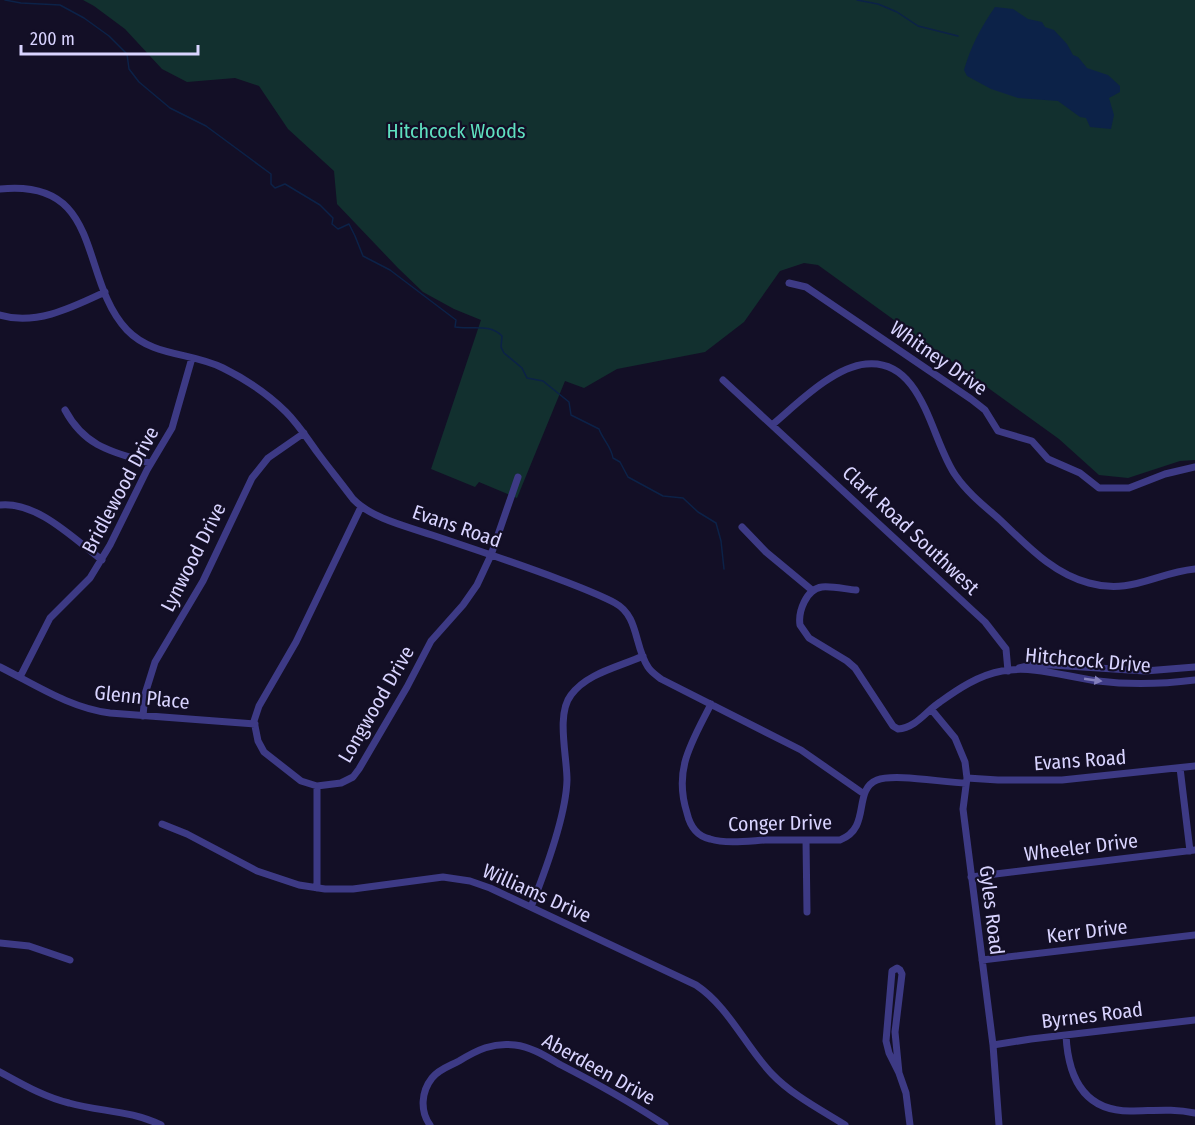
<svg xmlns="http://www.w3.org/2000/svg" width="1195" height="1125" font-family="'Fira Sans Condensed',sans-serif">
<rect width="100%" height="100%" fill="#130f26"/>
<path fill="#12302f" d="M 83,0 L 1195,0 L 1195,460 L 1180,461 L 1128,478 L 1099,475 L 1059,439 L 818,265 L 804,263 L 780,271 L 744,322 L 705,352 L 617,369 L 584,388 L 565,381 L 517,498 L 479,482 L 475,487 L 431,469 L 481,320 L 454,309 L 423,292 L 398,268 L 337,204 L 334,171 L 288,129 L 259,86 L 235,78 L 187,82 L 162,69 L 125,29 L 94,6 Z"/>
<path fill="#0c2248" d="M 995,7 L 1013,9 L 1028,19 L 1042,22 L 1045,27 L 1054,30 L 1067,44 L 1073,55 L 1078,57 L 1087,68 L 1108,75 L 1120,86 L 1120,92 L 1109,98 L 1114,115 L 1111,129 L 1090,127 L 1086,118 L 1080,117 L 1058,101 L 1018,98 L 991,89 L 967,76 L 964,70 C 971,46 981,27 995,7 Z"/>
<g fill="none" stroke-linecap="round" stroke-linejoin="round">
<path stroke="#0c2248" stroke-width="1.5" d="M 5,0 L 21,3 L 60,5 L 84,18 L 109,36 L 127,54 L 129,69 L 139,82 L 170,108 L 206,126 L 271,174 L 271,184 L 275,188 L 285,184 L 320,205 L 333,218 L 332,224 L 338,229 L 349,224 L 355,236 L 363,256 L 390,270 L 456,320 L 455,327 C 471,330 489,323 502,336 L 501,347 L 504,353 L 522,368 L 527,378 L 543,381 L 569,402 L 571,415 L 599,429 C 603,440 611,446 613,458 L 620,462 L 628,477 L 663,496 L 683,498 L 698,512 L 716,523 L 721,541 L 724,569
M 857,0 L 878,4 L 897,12 L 918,26 L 958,36"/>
<path stroke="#3d3a85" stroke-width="7" d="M 0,189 C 105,178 78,278 127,330 C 153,357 191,352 223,368 C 245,379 269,395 286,412 C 298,424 307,438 317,452 C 329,468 341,483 353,499 C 372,519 409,527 435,536 C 477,550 519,564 561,580 C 579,587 598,594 615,603 C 639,616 634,646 648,667 C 651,672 656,675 661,679 L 801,750 L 864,794
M 789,283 L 806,287 L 971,399 L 985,410 L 998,431 L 1032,441 L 1048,459 L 1080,473 L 1099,488 L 1129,488 L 1165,474 L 1195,467
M 0,315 C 36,326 73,307 105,292
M 723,380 L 985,622 L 1006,649 L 1008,671
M 65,410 C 85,447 112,452 150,463
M 772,425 C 796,405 833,367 866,364 C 924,358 931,442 956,476 C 967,492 983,505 998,518 C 1025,543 1051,573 1089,583 C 1131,595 1155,573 1195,569
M 0,505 C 37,501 74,539 102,560
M 361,507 L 296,642 L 259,706 L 254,721 L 258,741 L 264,752 L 301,781 L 317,786 L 341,783 L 353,777 L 359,769 L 407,687 L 431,641 L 463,605 L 477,585 L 491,555 L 518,477
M 742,527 L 766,552 L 813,591
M 856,590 C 845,589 832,586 822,587 C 806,589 798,612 800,625 L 809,638 L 847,661 L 855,668 L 893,726 L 898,729 C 916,728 926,711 940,702 C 958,689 979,675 1002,671 C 1034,665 1066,677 1098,681 C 1130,685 1163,684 1195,680
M 0,667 C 36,685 70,708 110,713 L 255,724
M 1019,668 L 1036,664 L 1145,671 L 1195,667
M 20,677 L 50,618 L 90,578 L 110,545 L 147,470 L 172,428 L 192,358
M 711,704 C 692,742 673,769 687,813 C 690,826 696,836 710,839 C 727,844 748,841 765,840 C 790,840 815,840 840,840 C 872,828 852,790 877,780 C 895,773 945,783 966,783
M 931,709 L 955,738 L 965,762 L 967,778 L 963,809 L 993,1045 L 999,1125
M 143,716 L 145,694 L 155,662 L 203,581 L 252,478 L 268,458 L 304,433
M 1180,768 L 1190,851
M 967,778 L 998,780 L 1062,780 L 1195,766
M 317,786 L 317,888
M 162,824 L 187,834 L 257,871 L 299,885 L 325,889 L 353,889 L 443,877 L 470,881 L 490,888 L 696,985 C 729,1007 745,1046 772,1074 C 792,1095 821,1110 845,1125
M 806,840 L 807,912
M 971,877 L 1195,850
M 531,907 C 545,872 566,817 567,780 C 567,756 556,714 571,695 C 587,673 619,667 643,656
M 0,943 L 29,946 L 70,960
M 982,960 L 1195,935
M 897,968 L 900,970 L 902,974 L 895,1032 L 899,1073 L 889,1053 L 886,1041 L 892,971 Z
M 1066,1035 C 1068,1076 1083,1111 1130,1111 C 1152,1111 1172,1108 1195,1113
M 993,1045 L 1031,1039 L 1195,1020
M 0,1072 C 22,1084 44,1097 69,1103 C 101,1112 130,1110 161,1125
M 899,1073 L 906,1093 L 910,1125
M 430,1125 C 420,1111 421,1092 432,1078 C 439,1069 450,1066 459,1061 C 477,1050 493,1042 515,1045 C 532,1047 547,1057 561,1065 C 596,1083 632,1103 665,1125"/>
</g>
<defs><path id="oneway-solid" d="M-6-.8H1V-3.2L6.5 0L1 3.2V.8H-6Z" transform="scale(1.5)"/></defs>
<use fill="#837fbc" href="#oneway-solid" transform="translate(1093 680) rotate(8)"/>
<g text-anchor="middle" stroke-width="4.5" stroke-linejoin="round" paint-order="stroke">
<g font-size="20" fill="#5fe0c0" stroke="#130f26">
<text x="456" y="138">Hitchcock Woods</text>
</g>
<g font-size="20" fill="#d9d4ff" stroke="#130f26">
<text transform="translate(939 358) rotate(35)" y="7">Whitney Drive</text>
<text transform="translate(120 490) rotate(-62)" y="7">Bridlewood Drive</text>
<text transform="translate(457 526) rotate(19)" y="7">Evans Road</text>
<text transform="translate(911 530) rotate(43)" y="7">Clark Road Southwest</text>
<text transform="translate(193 557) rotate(-63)" y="7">Lynwood Drive</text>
<text transform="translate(1088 660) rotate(5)" y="7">Hitchcock Drive</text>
<text transform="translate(142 697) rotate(6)" y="7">Glenn Place</text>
<text transform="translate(376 704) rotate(-60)" y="7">Longwood Drive</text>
<text transform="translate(1080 760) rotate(-4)" y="7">Evans Road</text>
<text transform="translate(780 823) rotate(-1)" y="7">Conger Drive</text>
<text transform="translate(1081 847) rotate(-7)" y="7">Wheeler Drive</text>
<text transform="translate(537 893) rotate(24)" y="7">Williams Drive</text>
<text transform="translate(992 910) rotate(83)" y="7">Gyles Road</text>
<text transform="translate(1087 931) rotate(-7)" y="7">Kerr Drive</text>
<text transform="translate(1092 1015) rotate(-7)" y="7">Byrnes Road</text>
<text transform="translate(599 1069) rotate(29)" y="7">Aberdeen Drive</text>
</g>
</g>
<path d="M21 45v9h177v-9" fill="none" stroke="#d9d4ff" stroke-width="3"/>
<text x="30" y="45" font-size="18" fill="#d9d4ff" stroke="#130f26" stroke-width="4.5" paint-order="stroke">200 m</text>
</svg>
